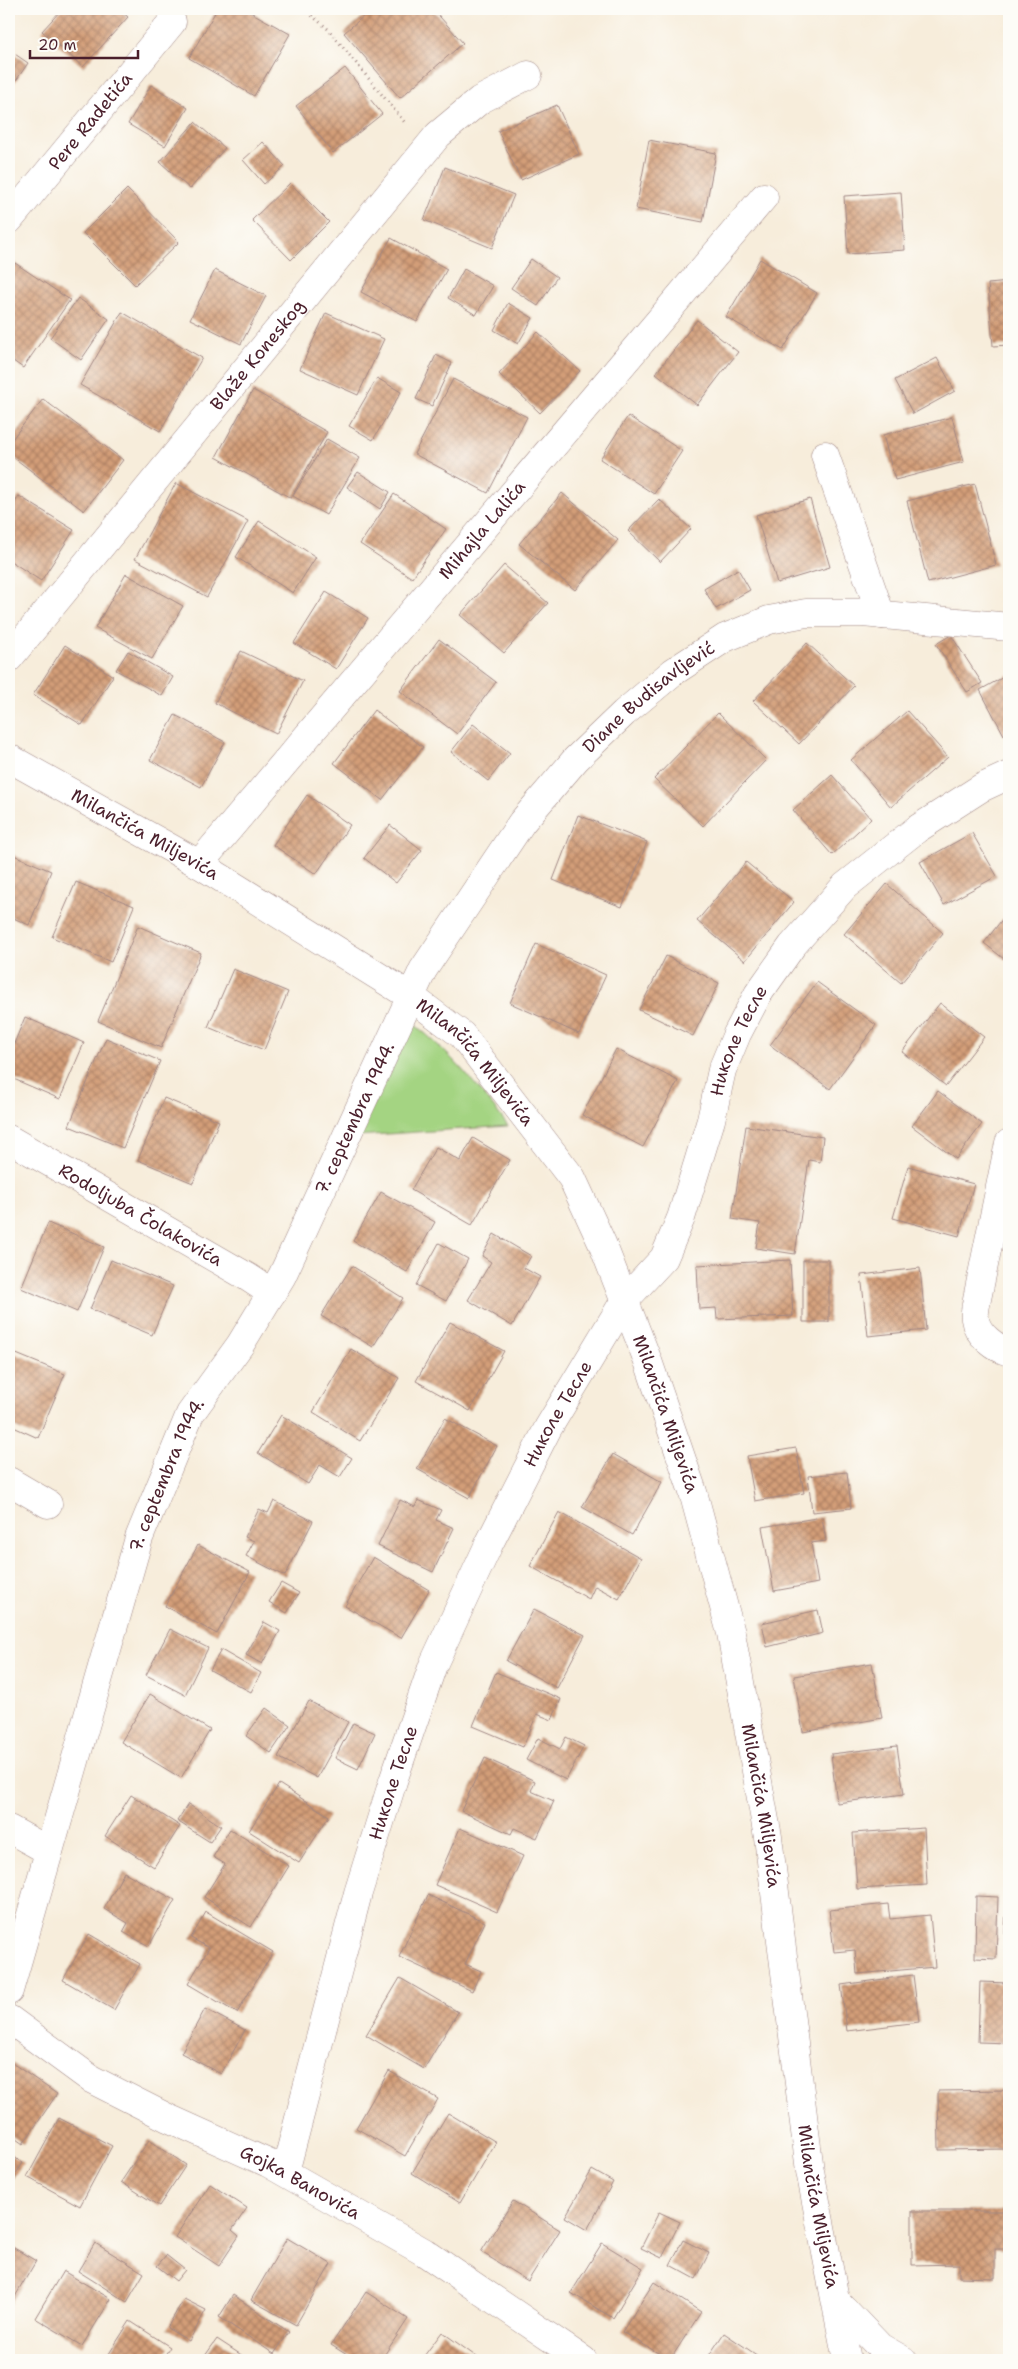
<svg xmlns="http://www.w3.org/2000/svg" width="1018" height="2369" font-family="'Shantell Sans',sans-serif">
<defs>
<pattern id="building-cross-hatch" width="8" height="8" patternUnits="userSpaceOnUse" patternTransform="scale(1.25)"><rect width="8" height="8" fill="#d39e78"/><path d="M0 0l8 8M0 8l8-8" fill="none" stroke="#ad8063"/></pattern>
</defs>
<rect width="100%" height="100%" fill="#fdfcf7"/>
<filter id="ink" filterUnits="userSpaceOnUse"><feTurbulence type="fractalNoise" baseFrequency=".02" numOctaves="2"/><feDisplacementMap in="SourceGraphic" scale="10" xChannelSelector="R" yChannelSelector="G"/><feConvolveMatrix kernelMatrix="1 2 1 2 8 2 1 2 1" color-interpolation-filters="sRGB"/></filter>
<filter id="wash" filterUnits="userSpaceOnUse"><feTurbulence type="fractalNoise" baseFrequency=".0096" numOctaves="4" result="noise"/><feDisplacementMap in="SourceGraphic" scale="20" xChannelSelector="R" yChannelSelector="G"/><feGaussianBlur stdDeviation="1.12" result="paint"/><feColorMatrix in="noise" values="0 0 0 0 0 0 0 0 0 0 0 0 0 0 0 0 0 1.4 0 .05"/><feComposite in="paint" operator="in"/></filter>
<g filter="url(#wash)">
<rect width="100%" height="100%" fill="#f7eddb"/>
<path fill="#a4d482" stroke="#777a56" d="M 414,1024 C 450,1053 480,1088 508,1126 L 357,1136 Z"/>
<g id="blocks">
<path fill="url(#building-cross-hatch)" d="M 62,9 L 119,9 L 128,17 L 83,67 L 42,31 Z
M 217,9 L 245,9 L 290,34 L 254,96 L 189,58 Z
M 372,9 L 433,9 L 463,43 L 400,98 L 344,33 Z
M 9,50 L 28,63 L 9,91 Z
M 345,68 L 382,114 L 333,153 L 296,106 Z
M 151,85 L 188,108 L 165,146 L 128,124 Z
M 557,105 L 579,154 L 521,180 L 498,131 Z
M 195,122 L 225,148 L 190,189 L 160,162 Z
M 649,140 L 716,153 L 703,222 L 636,209 Z
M 263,142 L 285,166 L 264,184 L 243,160 Z
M 445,167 L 514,195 L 492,248 L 424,220 Z
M 290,183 L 329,222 L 291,260 L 252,220 Z
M 127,189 L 179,242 L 135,285 L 83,233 Z
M 901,192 L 905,250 L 848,254 L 844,196 Z
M 391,238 L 447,269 L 417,322 L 361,292 Z
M 531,259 L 557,277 L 538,306 L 511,288 Z
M 760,259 L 817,293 L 783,350 L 726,317 Z
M 15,263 L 70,300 L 23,368 L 9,358 L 9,272 Z
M 464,269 L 493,286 L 476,315 L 448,298 Z
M 215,270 L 266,296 L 241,344 L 190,319 Z
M 1009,282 L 1009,345 L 993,346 L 988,284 Z
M 78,298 L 109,319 L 81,360 L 50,338 Z
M 508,303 L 533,318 L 518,344 L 494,330 Z
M 122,312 L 202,358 L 160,431 L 80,385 Z
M 326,313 L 384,339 L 358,395 L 300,369 Z
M 697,320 L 738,352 L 697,405 L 656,373 Z
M 538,332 L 580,371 L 540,413 L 499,374 Z
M 436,355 L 452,363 L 432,406 L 416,399 Z
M 937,358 L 955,391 L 913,414 L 895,380 Z
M 377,378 L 401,392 L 373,440 L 349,426 Z
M 453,379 L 527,417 L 488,493 L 414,454 Z
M 253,390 L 327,432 L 291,498 L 216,457 Z
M 43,399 L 123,460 L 84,511 L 9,454 L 9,443 Z
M 628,416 L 682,451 L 654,494 L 600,459 Z
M 952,417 L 964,462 L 895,480 L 883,435 Z
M 327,439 L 360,458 L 326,515 L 293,496 Z
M 358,472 L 390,492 L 380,509 L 347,487 Z
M 176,483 L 248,521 L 207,597 L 135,559 Z
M 975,484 L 996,565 L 928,583 L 907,501 Z
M 562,493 L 618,540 L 575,590 L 519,544 Z
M 394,494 L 446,529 L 412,578 L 360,544 Z
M 19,496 L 74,530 L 41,581 L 9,560 L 9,512 Z
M 659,499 L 691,529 L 660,562 L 628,531 Z
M 810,499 L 830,567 L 777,583 L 756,515 Z
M 259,521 L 316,557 L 293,593 L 236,557 Z
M 504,565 L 548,603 L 504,653 L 460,615 Z
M 738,569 L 750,590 L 716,609 L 704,589 Z
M 126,574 L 183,606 L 152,659 L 95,628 Z
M 326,592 L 368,618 L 336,669 L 294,643 Z
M 951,635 L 982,683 L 967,692 L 936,644 Z
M 439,639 L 496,682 L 457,734 L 400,691 Z
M 807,643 L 854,686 L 799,744 L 753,701 Z
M 65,645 L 113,676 L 82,725 L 33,695 Z
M 128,651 L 173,677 L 162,696 L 116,670 Z
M 241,651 L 303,681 L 276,734 L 215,703 Z
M 1009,674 L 1009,732 L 1004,735 L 980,690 Z
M 374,710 L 423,747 L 382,800 L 334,763 Z
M 907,711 L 948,757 L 891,807 L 851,760 Z
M 718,713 L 766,760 L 703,826 L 654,779 Z
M 175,715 L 225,742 L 201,787 L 150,760 Z
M 473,724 L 510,753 L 488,781 L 451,752 Z
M 832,775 L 871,819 L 832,855 L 793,810 Z
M 307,795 L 350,825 L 316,874 L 273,845 Z
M 578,815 L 647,842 L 622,907 L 553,880 Z
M 390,825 L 422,850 L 396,883 L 364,858 Z
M 972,833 L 997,876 L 944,905 L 920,862 Z
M 9,853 L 51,871 L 29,925 L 9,916 Z
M 746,862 L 794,902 L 745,961 L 697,921 Z
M 76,882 L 134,906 L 111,962 L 52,937 Z
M 887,884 L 943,933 L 901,983 L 844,934 Z
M 1007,913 L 1009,914 L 1009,963 L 984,943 Z
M 138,926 L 201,953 L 161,1048 L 98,1021 Z
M 536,944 L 606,975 L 579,1034 L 510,1003 Z
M 666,956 L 719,983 L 693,1036 L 639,1010 Z
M 233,969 L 288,992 L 264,1050 L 208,1027 Z
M 817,982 L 876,1025 L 830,1089 L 770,1045 Z
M 940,1003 L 984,1037 L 946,1086 L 902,1052 Z
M 25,1017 L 84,1043 L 60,1099 L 9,1077 L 9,1056 Z
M 106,1038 L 160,1061 L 123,1148 L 69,1126 Z
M 616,1049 L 678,1081 L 643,1147 L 582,1115 Z
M 938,1091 L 982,1124 L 956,1159 L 912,1126 Z
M 164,1098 L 219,1121 L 193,1183 L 138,1160 Z
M 746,1126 L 823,1137 L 820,1162 L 809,1160 L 795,1254 L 756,1248 L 760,1223 L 732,1219 Z
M 473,1138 L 510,1160 L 472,1225 L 411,1190 L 436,1147 L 460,1161 Z
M 908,1166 L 974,1184 L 959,1236 L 893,1218 Z
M 381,1192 L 435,1222 L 407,1272 L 353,1241 Z
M 48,1223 L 104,1247 L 77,1312 L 21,1288 Z
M 494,1234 L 531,1256 L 524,1268 L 540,1277 L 512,1326 L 468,1300 L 491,1262 L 482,1256 Z
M 439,1243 L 468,1259 L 446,1301 L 416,1285 Z
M 111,1260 L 173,1286 L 152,1335 L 90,1309 Z
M 790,1260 L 793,1316 L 717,1319 L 716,1308 L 699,1309 L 697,1265 Z
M 803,1260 L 829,1260 L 829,1322 L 803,1322 Z
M 352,1266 L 403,1298 L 373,1347 L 321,1316 Z
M 920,1268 L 926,1330 L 868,1336 L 861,1275 Z
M 450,1322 L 504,1351 L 470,1411 L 416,1381 Z
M 351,1349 L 399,1378 L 360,1441 L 313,1412 Z
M 9,1351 L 65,1374 L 38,1438 L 9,1425 Z
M 281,1415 L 352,1458 L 340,1477 L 320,1465 L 308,1484 L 258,1453 Z
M 445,1418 L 497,1446 L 469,1498 L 417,1469 Z
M 796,1448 L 804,1493 L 755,1501 L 747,1456 Z
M 613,1454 L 662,1482 L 632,1535 L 582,1507 Z
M 847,1472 L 851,1508 L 812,1512 L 808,1476 Z
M 400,1500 L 415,1507 L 418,1500 L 441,1510 L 436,1520 L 454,1528 L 433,1572 L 378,1546 Z
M 274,1501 L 313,1521 L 285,1576 L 246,1556 L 254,1541 L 245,1537 L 259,1509 L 268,1513 Z
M 559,1512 L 641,1558 L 619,1599 L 595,1586 L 589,1599 L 530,1566 Z
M 822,1517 L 826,1541 L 811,1543 L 818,1583 L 774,1591 L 762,1527 Z
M 198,1545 L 250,1572 L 217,1634 L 165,1606 Z
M 373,1557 L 429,1590 L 401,1638 L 345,1606 Z
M 281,1583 L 299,1593 L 287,1613 L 269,1602 Z
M 534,1609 L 585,1635 L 557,1688 L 506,1661 Z
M 818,1610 L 823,1633 L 767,1647 L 762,1623 Z
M 264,1622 L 280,1631 L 262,1664 L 246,1655 Z
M 170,1629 L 208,1648 L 185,1695 L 146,1675 Z
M 221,1650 L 261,1673 L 251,1692 L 210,1670 Z
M 872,1663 L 882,1718 L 803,1732 L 794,1676 Z
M 496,1672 L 561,1699 L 552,1720 L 537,1714 L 523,1747 L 473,1726 Z
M 150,1694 L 210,1730 L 181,1778 L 121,1742 Z
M 309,1701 L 348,1722 L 317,1778 L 278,1757 Z
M 266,1708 L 290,1725 L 271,1753 L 246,1736 Z
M 353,1723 L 375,1733 L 358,1769 L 335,1758 Z
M 566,1737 L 584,1746 L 566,1780 L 526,1760 L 538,1738 L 560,1749 Z
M 897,1746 L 904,1794 L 837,1803 L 831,1754 Z
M 485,1758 L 535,1781 L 531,1791 L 554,1801 L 537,1838 L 514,1828 L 511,1834 L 461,1811 Z
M 279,1784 L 329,1816 L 299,1863 L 249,1831 Z
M 131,1795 L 180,1826 L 154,1867 L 105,1836 Z
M 188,1804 L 221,1826 L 210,1842 L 177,1821 Z
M 460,1828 L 523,1856 L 497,1912 L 435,1885 Z
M 924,1828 L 927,1885 L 857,1889 L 853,1833 Z
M 230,1829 L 289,1866 L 251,1927 L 204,1897 L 225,1864 L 213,1857 Z
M 124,1872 L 175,1900 L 149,1946 L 123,1932 L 128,1923 L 104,1909 Z
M 1007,1874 L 1009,1874 L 1009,1934 L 1005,1934 Z
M 428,1895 L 485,1922 L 465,1964 L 481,1971 L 472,1991 L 399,1957 Z
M 976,1896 L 998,1897 L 996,1959 L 975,1958 Z
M 888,1904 L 890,1919 L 930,1915 L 935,1967 L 857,1974 L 855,1950 L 834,1952 L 829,1910 Z
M 206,1912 L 273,1952 L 237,2013 L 188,1984 L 209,1948 L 191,1938 Z
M 89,1934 L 140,1964 L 114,2010 L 63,1980 Z
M 913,1975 L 919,2022 L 847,2031 L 841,1985 Z
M 400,1978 L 458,2012 L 424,2069 L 366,2035 Z
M 980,1982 L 1009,1983 L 1009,2043 L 978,2042 Z
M 205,2009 L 245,2030 L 221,2074 L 181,2053 Z
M 9,2061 L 57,2094 L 23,2144 L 9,2134 Z
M 389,2071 L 438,2099 L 405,2156 L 356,2128 Z
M 1009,2090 L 1007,2149 L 939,2150 L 938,2091 Z
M 448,2113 L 496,2142 L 460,2203 L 412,2173 Z
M 59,2118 L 112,2146 L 80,2206 L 27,2177 Z
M 149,2140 L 186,2165 L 159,2206 L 121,2182 Z
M 9,2154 L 23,2163 L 9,2184 Z
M 592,2170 L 613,2182 L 587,2230 L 565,2217 Z
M 210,2184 L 247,2208 L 232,2230 L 239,2236 L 219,2266 L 175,2237 Z
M 513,2201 L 560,2230 L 528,2281 L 481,2252 Z
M 912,2211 L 1009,2211 L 1009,2249 L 995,2249 L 995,2278 L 959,2277 L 959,2264 L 912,2265 Z
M 659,2212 L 680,2222 L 662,2258 L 641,2248 Z
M 287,2238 L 331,2264 L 296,2325 L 251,2300 Z
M 683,2240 L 709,2253 L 696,2279 L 670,2265 Z
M 95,2243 L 144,2273 L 127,2302 L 78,2271 Z
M 602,2243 L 643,2268 L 613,2318 L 571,2293 Z
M 9,2245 L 36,2261 L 9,2307 Z
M 166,2255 L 185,2270 L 176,2281 L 157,2266 Z
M 63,2271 L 111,2299 L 82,2346 L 35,2318 Z
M 654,2282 L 701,2312 L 670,2360 L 622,2332 Z
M 366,2292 L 408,2319 L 381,2360 L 355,2360 L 331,2345 Z
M 233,2295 L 289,2332 L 274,2354 L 219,2317 Z
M 184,2299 L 206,2310 L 189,2341 L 167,2328 Z
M 130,2321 L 170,2347 L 162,2360 L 105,2360 Z
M 442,2332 L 481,2360 L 421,2360 Z
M 724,2333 L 764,2360 L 706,2360 Z
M 217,2339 L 249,2360 L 202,2360 Z"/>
</g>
</g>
<g filter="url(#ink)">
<use href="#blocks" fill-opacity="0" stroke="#a08683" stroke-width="1"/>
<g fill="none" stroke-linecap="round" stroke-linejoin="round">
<defs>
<g id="minor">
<path id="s1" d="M 9,220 L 172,22"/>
<path d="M 825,455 L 881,615"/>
<path id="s2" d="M 9,658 L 438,135 L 480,100 L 528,75"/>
<path id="s3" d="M 9,758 L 199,864 L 410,996 L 462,1035 L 572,1178 L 602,1243 L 648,1361 L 693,1492 L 731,1633 L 768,1837 L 810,2171 L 847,2360"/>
<path id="s4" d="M 199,864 L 764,197"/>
<path id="s5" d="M 9,1139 L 246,1276 L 272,1293"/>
<path d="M 1009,1143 L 977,1299 C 976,1305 974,1313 975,1319 C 977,1335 996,1348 1009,1352"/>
<path d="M 9,1481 L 48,1504"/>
<path d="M 9,1829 L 49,1851"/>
<path id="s6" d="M 9,1991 L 139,1538 L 190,1414 L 240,1345 L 282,1276 L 423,970 L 522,822 L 576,759 L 624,713 L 673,672 L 725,638 L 769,620 L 806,613 L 863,613 L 1009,627"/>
<path id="s7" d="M 9,2019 L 91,2079 L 168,2118 L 268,2163 L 424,2252 L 583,2360"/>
<path id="s8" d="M 285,2172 L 358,1893 L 393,1781 L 433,1665 L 489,1544 L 548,1428 L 625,1300 L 664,1258 L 681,1218 L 711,1120 L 722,1070 L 737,1034 L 758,994 L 792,946 L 845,886 L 917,829 L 981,788 L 1009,775"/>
<path d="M 836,2301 L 880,2347 L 903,2360"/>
</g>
</defs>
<use href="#minor" stroke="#a08683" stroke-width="29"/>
<path stroke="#a08683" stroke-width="3" stroke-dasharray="1 4" stroke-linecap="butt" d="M 304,9 L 328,29 L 406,124"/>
<use href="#minor" stroke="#fff" stroke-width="28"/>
</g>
</g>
<g text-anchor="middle" stroke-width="4" stroke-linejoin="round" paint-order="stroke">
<g font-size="18" fill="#4a1f2b" stroke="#fdfcf7">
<text dy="6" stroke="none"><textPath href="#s1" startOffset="128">Pere Radetića</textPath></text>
<text dy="6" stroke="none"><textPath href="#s2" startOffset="392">Blaže Koneskog</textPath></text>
<text dy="6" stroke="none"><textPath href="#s4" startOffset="438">Mihajla Lalića</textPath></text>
<text dy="6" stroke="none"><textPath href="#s6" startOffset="1465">Diane Budisavljević</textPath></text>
<text dy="6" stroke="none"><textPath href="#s3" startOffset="156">Milančića Miljevića</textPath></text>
<text dy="6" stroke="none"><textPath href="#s8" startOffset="1229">Николе Тесле</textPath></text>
<text dy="6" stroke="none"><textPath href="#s3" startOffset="560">Milančića Miljevića</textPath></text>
<text dy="6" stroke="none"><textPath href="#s6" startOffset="945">7. сeptembra 1944.</textPath></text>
<text dy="6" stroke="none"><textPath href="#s5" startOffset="152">Rodoljuba Čolakovića</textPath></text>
<text dy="6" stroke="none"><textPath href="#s8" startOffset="809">Николе Тесле</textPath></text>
<text dy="6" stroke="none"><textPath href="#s3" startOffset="966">Milančića Miljevića</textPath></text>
<text dy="6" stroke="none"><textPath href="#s6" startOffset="540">7. сeptembra 1944.</textPath></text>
<text dy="6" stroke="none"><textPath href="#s8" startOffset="404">Николе Тесле</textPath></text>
<text dy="6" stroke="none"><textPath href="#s3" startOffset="1370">Milančića Miljevića</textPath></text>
<text dy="6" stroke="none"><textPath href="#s7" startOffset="335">Gojka Banovića</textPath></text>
<text dy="6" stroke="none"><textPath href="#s3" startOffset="1775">Milančića Miljevića</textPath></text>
</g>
</g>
<rect width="1018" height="2369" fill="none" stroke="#fdfcf7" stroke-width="30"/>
<path d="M30 50v8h108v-8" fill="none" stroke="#4a1f2b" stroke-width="2.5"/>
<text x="38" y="50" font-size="15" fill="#4a1f2b" stroke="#fdfcf7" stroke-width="4" paint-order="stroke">20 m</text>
</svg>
